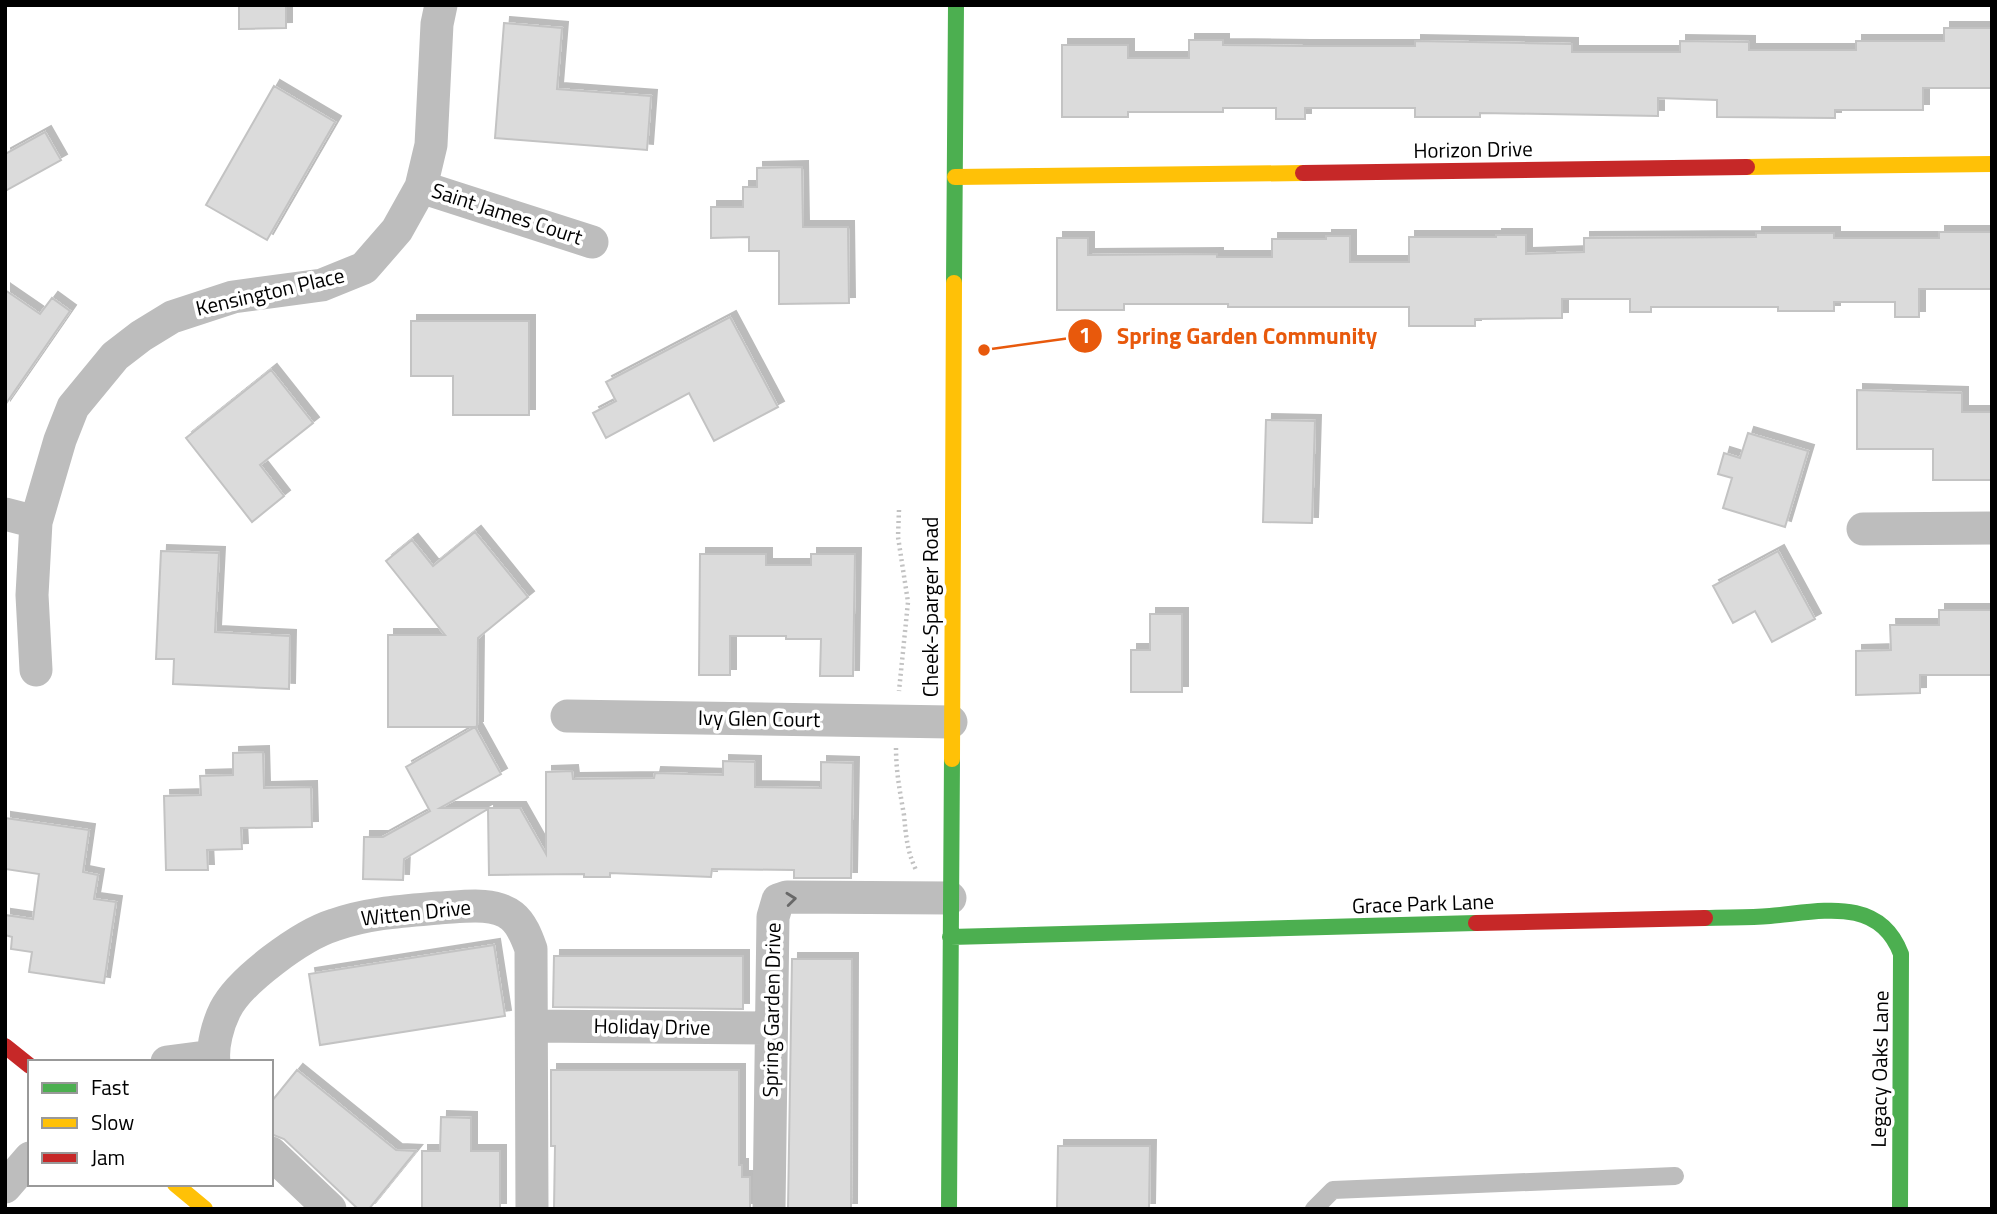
<svg xmlns="http://www.w3.org/2000/svg" width="1997" height="1214" font-family="'Titillium Web',sans-serif">
<defs>
<filter id="shadow"><feDropShadow dx="6" dy="-6" stdDeviation="0" flood-color="#0004"/></filter>
</defs>
<rect width="100%" height="100%" fill="#fff"/>
<path fill="#dbdbdb" stroke="#c3c3c3" stroke-width="2" filter="url(#shadow)" d="M 239,5 L 286,5 L 286,28 L 239,29 Z
M 504,23 L 562,28 L 557,89 L 651,96 L 647,150 L 495,138 Z
M 1944,28 L 1992,28 L 1992,88 L 1923,88 L 1923,110 L 1835,110 L 1835,118 L 1717,117 L 1717,100 L 1658,98 L 1658,116 L 1480,113 L 1480,117 L 1415,117 L 1415,108 L 1305,108 L 1305,119 L 1276,119 L 1276,108 L 1223,108 L 1223,112 L 1128,112 L 1128,117 L 1062,117 L 1062,45 L 1128,45 L 1128,58 L 1189,58 L 1189,40 L 1223,40 L 1223,45 L 1305,46 L 1415,46 L 1415,41 L 1572,44 L 1572,52 L 1680,52 L 1680,41 L 1749,42 L 1749,50 L 1856,50 L 1856,41 L 1944,41 Z
M 274,86 L 335,122 L 267,240 L 206,205 Z
M 45,132 L 61,160 L 5,191 L 5,154 Z
M 802,167 L 803,227 L 848,227 L 849,303 L 779,304 L 779,251 L 749,251 L 749,237 L 711,238 L 711,207 L 743,207 L 743,187 L 757,187 L 757,168 Z
M 1939,232 L 1992,232 L 1992,289 L 1919,289 L 1919,317 L 1895,317 L 1895,302 L 1834,302 L 1834,311 L 1778,311 L 1778,307 L 1651,307 L 1651,312 L 1630,312 L 1630,299 L 1562,299 L 1562,318 L 1475,319 L 1475,326 L 1409,326 L 1409,307 L 1228,307 L 1228,304 L 1124,304 L 1124,310 L 1057,310 L 1057,238 L 1088,238 L 1088,255 L 1217,254 L 1217,257 L 1272,257 L 1272,239 L 1326,239 L 1326,236 L 1350,236 L 1350,262 L 1409,262 L 1409,237 L 1496,237 L 1496,235 L 1526,235 L 1526,254 L 1584,252 L 1584,238 L 1756,237 L 1756,233 L 1834,233 L 1834,238 L 1939,238 Z
M 5,290 L 40,314 L 52,298 L 70,311 L 5,405 Z
M 730,317 L 778,407 L 714,441 L 689,393 L 606,438 L 593,413 L 616,401 L 606,382 Z
M 411,321 L 529,321 L 529,415 L 453,415 L 453,376 L 411,376 Z
M 271,370 L 313,423 L 260,465 L 284,496 L 252,522 L 186,438 Z
M 1857,390 L 1962,393 L 1962,412 L 1992,412 L 1992,480 L 1933,480 L 1933,449 L 1857,449 Z
M 1266,420 L 1315,421 L 1312,523 L 1263,522 Z
M 1748,433 L 1808,451 L 1785,527 L 1723,508 L 1732,478 L 1718,474 L 1724,453 L 1740,458 Z
M 475,532 L 528,597 L 478,638 L 477,727 L 388,727 L 388,635 L 445,635 L 386,561 L 412,540 L 433,566 Z
M 161,551 L 219,553 L 215,632 L 290,636 L 289,689 L 173,684 L 174,659 L 156,659 Z
M 1778,551 L 1815,619 L 1772,642 L 1755,611 L 1733,623 L 1713,586 Z
M 700,554 L 766,554 L 766,565 L 811,565 L 811,554 L 855,554 L 853,676 L 820,676 L 821,639 L 786,639 L 786,636 L 730,636 L 730,675 L 699,675 Z
M 1939,610 L 1992,610 L 1992,675 L 1920,675 L 1920,693 L 1856,695 L 1856,651 L 1891,650 L 1890,625 L 1939,625 Z
M 1150,614 L 1182,614 L 1182,692 L 1131,692 L 1131,650 L 1150,650 Z
M 475,727 L 501,774 L 440,808 L 520,808 L 546,854 L 546,772 L 572,771 L 573,779 L 654,778 L 655,773 L 723,775 L 723,761 L 755,762 L 755,787 L 821,788 L 821,762 L 853,763 L 851,878 L 794,878 L 794,870 L 712,869 L 711,877 L 610,873 L 610,877 L 584,877 L 584,874 L 489,875 L 488,809 L 404,859 L 403,880 L 363,879 L 364,837 L 383,837 L 430,811 L 406,767 Z
M 263,752 L 264,788 L 311,787 L 312,827 L 241,828 L 242,849 L 207,850 L 208,870 L 166,870 L 164,796 L 201,795 L 200,776 L 233,775 L 233,753 Z
M 5,818 L 89,830 L 83,872 L 98,875 L 94,899 L 116,902 L 104,983 L 29,972 L 32,952 L 11,949 L 12,937 L 5,935 L 5,915 L 33,919 L 39,874 L 5,869 Z
M 494,945 L 505,1016 L 320,1045 L 309,974 Z
M 554,956 L 743,956 L 743,1009 L 553,1007 Z
M 792,959 L 852,959 L 851,1209 L 788,1209 Z
M 297,1070 L 396,1150 L 416,1151 L 369,1209 L 358,1209 L 284,1139 L 271,1134 L 271,1102 Z
M 551,1070 L 739,1070 L 739,1165 L 742,1165 L 742,1177 L 750,1177 L 750,1209 L 554,1209 L 555,1146 L 551,1146 Z
M 441,1117 L 471,1118 L 471,1151 L 500,1151 L 500,1209 L 422,1209 L 422,1151 L 440,1151 Z
M 1058,1146 L 1150,1146 L 1149,1209 L 1057,1209 Z"/>
<g fill="none" stroke-linecap="round" stroke-linejoin="round">
<path stroke="#c2c2c2" stroke-width="4.5" stroke-dasharray="2 3.5" stroke-linecap="butt" d="M 899,510 L 898,537 L 908,602 L 899,691
M 896,748 C 896,772 900,792 904,815 C 906,836 907,851 916,870"/>
<path stroke="#bdbdbd" stroke-width="18" d="M 1314,1209 L 1333,1190 L 1675,1176"/>
<path stroke="#bdbdbd" stroke-width="33" d="M 421,187 L 592,242
M 5,514 L 36,522
M 1863,529 L 1992,528
M 36,670 L 32,595 L 36,522 L 60,440 L 73,407 L 115,356 L 141,336 L 172,317 L 233,297 L 322,285 L 364,268 L 397,230 L 421,187 L 431,145 L 437,24 L 441,5
M 567,716 L 951,722
M 533,1026 L 771,1028
M 167,1062 L 213,1056
M 214,1062 C 212,1046 218,1024 225,1010 C 240,980 302,935 334,925 C 368,913 403,911 439,908 C 462,907 493,901 512,916 C 522,924 527,938 531,949 L 532,1209
M 271,1153 L 330,1209
M 5,1187 L 30,1158
M 769,1209 L 773,917 L 778,900 L 787,897 L 950,898"/>
<path stroke="#4caf50" stroke-width="16" d="M 954,283 L 956,5
M 1705,918 C 1726,917 1748,918 1770,916 C 1819,912 1879,895 1901,954 L 1900,1209
M 950,937 L 1476,923
M 949,1209 L 952,759"/>
<path stroke="#ffc107" stroke-width="16" d="M 1747,167 L 1992,164
M 955,177 L 1303,173
M 952,759 L 954,283
M 175,1184 L 205,1209"/>
<path stroke="#c62828" stroke-width="16" d="M 1303,173 L 1747,167
M 1476,923 L 1705,918
M 5,1046 L 30,1066"/>
</g>
<defs><path id="oneway-chevron" d="M-2-3.5L2.5 0L-2 3.5" fill="none" stroke-width="1.6" stroke-linecap="round" stroke-linejoin="round" transform="scale(1.75)"/></defs>
<use stroke="#686868" href="#oneway-chevron" transform="translate(791 899) rotate(-6)"/>
<g text-anchor="middle" stroke-width="7" stroke-linejoin="round" paint-order="stroke">
<g font-size="21" fill="#000" stroke="#fff">
<text transform="translate(1473 150) rotate(-1)" y="7">Horizon Drive</text>
<text transform="translate(507 214) rotate(18)" y="7">Saint James Court</text>
<text transform="translate(270 292) rotate(-13)" y="7">Kensington Place</text>
<text transform="translate(931 607) rotate(-90)" y="7">Cheek-Sparger Road</text>
<text transform="translate(759 719) rotate(1)" y="7">Ivy Glen Court</text>
<text transform="translate(1423 904) rotate(-2)" y="7">Grace Park Lane</text>
<text transform="translate(416 913) rotate(-6)" y="7">Witten Drive</text>
<text transform="translate(772 1010) rotate(-89)" y="7">Spring Garden Drive</text>
<text transform="translate(652 1027) rotate(1)" y="7">Holiday Drive</text>
<text transform="translate(1880 1069) rotate(-89)" y="7">Legacy Oaks Lane</text>
</g>
</g>
<path fill="none" stroke="#e8590c" stroke-width="2.5" d="M984 350L1085 336"/>
<g fill="#e8590c" stroke="#fff" stroke-width="2.5">
<circle cx="984" cy="350" r="7"/>
<circle cx="1085" cy="336" r="18"/>
</g>
<g font-size="21" text-anchor="middle" font-weight="bold" fill="#fff">
<text x="1085" y="343">1</text>
</g>
<g font-size="23" text-anchor="middle" font-weight="bold" fill="#e8590c" stroke="#fff" stroke-width="7" stroke-linejoin="round" paint-order="stroke">
<text x="1247" y="344">Spring Garden Community</text>
</g>
<rect width="1997" height="1214" fill="none" stroke="#000000" stroke-width="14"/>
<rect x="28" y="1060" width="245" height="126" fill="#ffffff" stroke="#999999" stroke-width="2"/>
<rect x="42" y="1083" width="35" height="10" fill="#4caf50" stroke="#999999" stroke-width="2"/>
<text x="91" y="1095" font-size="21" fill="#000000">Fast</text>
<rect x="42" y="1118" width="35" height="10" fill="#ffc107" stroke="#999999" stroke-width="2"/>
<text x="91" y="1130" font-size="21" fill="#000000">Slow</text>
<rect x="42" y="1153" width="35" height="10" fill="#c62828" stroke="#999999" stroke-width="2"/>
<text x="91" y="1165" font-size="21" fill="#000000">Jam</text>
</svg>
